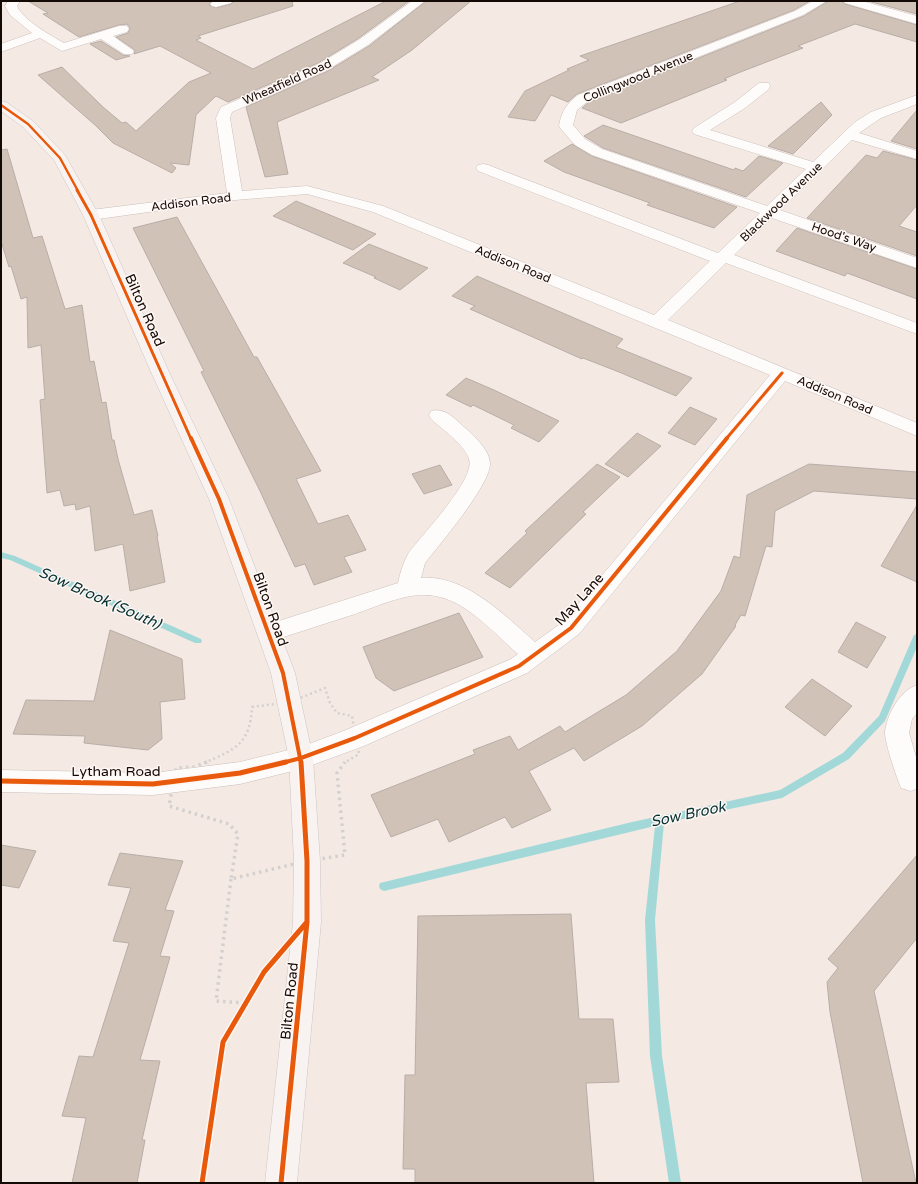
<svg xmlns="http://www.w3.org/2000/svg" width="918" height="1184" font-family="'Varela Round',sans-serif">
<rect width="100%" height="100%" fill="#f5e9e4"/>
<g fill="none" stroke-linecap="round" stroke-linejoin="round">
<path fill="#a2d9d8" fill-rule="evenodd" d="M 1,552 L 15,556 L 201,639 L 202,641 L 201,643 L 195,643 L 10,560 L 1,558 Z
M 917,634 L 917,647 L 885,721 L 849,759 L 782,798 L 664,823 L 655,920 L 662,1056 L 681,1183 L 669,1183 L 650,1056 L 645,920 L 655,826 L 384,891 L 380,889 L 379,886 L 380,883 L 632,822 L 780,790 L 843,753 L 879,716 L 913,637 L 914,635 Z"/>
</g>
<path fill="#d1c2b7" stroke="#b8aea8" d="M 28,1 L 212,1 L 209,5 L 216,8 L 231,4 L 234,1 L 292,1 L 293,6 L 198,36 L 201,38 L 196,40 L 253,69 L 386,1 L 409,1 L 359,38 L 318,63 L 228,102 L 216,96 L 196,115 L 189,165 L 170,163 L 176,168 L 172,173 L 113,143 L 95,125 L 38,75 L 62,67 L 103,107 L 122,123 L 126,122 L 136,131 L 189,82 L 211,73 L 160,46 L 134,54 L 135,50 L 116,37 L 128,33 L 130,28 L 127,24 L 119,25 L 79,37 L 43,14 L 48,13 Z
M 426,1 L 471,1 L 412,50 L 372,77 L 379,80 L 277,122 L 288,174 L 265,177 L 246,107 L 328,71 L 369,46 Z
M 740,1 L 810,1 L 794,10 L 577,94 L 568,102 L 551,95 L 535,121 L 508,117 L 525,91 L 569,70 L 567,69 L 589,60 L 580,56 Z
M 828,1 L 842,1 L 845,4 L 917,25 L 917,42 L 855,24 L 798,46 L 803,48 L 738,73 L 724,79 L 727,80 L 621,123 L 582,108 L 589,102 L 804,16 Z
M 868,1 L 917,1 L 917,14 Z
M 101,41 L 123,55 L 130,56 L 116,60 L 90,44 Z
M 821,102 L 832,115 L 793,154 L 768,146 Z
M 917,110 L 917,149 L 891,141 Z
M 603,125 L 734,170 L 735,168 L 743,171 L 759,156 L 783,163 L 746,197 L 603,148 L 584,136 Z
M 572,144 L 592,156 L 737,207 L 714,228 L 647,205 L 650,203 L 564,172 L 544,161 Z
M 7,149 L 33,238 L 42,236 L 65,309 L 82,305 L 90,362 L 94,361 L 102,403 L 106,402 L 112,440 L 114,440 L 118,459 L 134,515 L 152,510 L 158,536 L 157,536 L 165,582 L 130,591 L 123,544 L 95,551 L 90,506 L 76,510 L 75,504 L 64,506 L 60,490 L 47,493 L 40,400 L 45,399 L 41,345 L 28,348 L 27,297 L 21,299 L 11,266 L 9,267 L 1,241 L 1,150 Z
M 883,151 L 917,160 L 917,205 L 899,226 L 917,232 L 917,256 L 807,218 L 866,155 L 877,158 Z
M 296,201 L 376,234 L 353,250 L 273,216 Z
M 177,217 L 254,357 L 257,357 L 321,471 L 296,479 L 318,524 L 348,515 L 366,550 L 344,557 L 352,572 L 314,585 L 305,564 L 295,567 L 260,491 L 201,372 L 204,371 L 133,228 Z
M 797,228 L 917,269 L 917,299 L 847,273 L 845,276 L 776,251 Z
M 369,244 L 428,268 L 400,290 L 374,278 L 376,277 L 343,263 Z
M 477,276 L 623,339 L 616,347 L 692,378 L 676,396 L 619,372 L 583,358 L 582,359 L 470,309 L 475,306 L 452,296 Z
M 466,378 L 494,390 L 559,421 L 539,442 L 511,428 L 514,425 L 473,405 L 471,407 L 446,395 Z
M 690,407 L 717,419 L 695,445 L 668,433 Z
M 637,433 L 661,446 L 628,477 L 605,464 Z
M 597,464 L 620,477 L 583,512 L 586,514 L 510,588 L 485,573 L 527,533 L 525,531 Z
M 809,464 L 917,472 L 917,499 L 814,491 L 775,511 L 772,547 L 766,546 L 745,616 L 741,615 L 735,625 L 736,626 L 702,674 L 642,726 L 584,761 L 574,748 L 529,771 L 551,810 L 512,828 L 505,817 L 449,842 L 438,819 L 391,837 L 371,795 L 475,754 L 473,750 L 510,736 L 518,750 L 560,726 L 565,732 L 626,695 L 677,651 L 721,591 L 734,556 L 740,558 L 747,495 Z
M 440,465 L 452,485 L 424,494 L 412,474 Z
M 917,505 L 917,582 L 881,566 Z
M 459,613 L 483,657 L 394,691 L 376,678 L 363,647 Z
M 856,622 L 886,637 L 867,668 L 838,652 Z
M 110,630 L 182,659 L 185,699 L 160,702 L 162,739 L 148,750 L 84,743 L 85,736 L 13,734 L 26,700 L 94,701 Z
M 812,679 L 852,706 L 825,736 L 785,707 Z
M 1,845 L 36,851 L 19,888 L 1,885 Z
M 120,853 L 183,861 L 165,910 L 174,911 L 160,956 L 170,957 L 140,1060 L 160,1061 L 142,1140 L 145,1140 L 137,1183 L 72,1183 L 86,1118 L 62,1116 L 79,1056 L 93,1057 L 129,943 L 113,941 L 131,888 L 108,885 Z
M 917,855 L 917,938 L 874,991 L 916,1183 L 863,1183 L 830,1012 L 827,982 L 838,968 L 828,959 Z
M 571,914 L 579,1019 L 613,1019 L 619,1082 L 586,1083 L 594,1183 L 415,1183 L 415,1169 L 403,1169 L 405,1075 L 415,1075 L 418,916 Z"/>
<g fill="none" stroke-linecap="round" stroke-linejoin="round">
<defs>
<path id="minor" d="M 8,1 L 20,1 L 17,6 C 23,20 50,35 64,43 L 119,26 L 127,26 L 129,29 L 127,32 L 113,36 L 134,51 L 132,54 L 124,54 L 101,39 L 62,51 L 40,38 L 1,52 L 1,44 L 32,33 L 10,15 L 5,6 Z
M 233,1 L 231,3 L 216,7 L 212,6 L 210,4 L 214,1 Z
M 412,1 L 425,1 L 368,45 L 327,70 L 232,112 L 230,118 L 242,191 L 307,186 L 383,206 L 654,315 L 710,261 L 478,171 L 476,168 L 478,165 L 483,164 L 488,165 L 718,253 L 760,213 L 592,155 L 575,145 L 561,129 L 559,126 C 561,112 567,103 578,95 L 795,11 L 813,1 L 827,1 L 803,15 L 588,101 L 577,110 L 573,125 L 585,139 L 602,149 L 767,206 L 806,169 L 694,134 L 692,131 L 694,128 L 735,102 L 759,83 L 769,83 L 770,86 L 769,89 L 745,108 L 710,130 L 813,162 L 855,122 L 871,112 L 917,95 L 917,104 L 881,118 L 859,133 L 917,151 L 917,159 L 852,140 L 780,210 L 917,258 L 917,268 L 772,218 L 734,255 L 917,323 L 917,334 L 726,263 L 668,320 L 917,423 L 917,436 L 785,381 L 579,634 L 527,673 L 364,746 L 301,769 L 240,784 L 153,795 L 1,792 L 1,770 L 153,773 L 240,762 L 301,747 L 346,730 L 511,659 L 518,654 C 496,635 469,604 440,597 C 411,589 379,606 352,615 C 324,624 296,633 268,642 L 260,639 L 257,633 L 260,627 L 398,583 C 400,573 403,563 408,554 C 421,535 476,480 469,459 C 465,445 442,429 431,419 L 429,415 L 431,411 C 445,407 455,419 464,427 C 474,436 490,450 490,464 C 490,485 440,544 425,563 L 421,578 C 465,574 504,615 535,642 L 563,622 L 770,375 L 373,212 L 307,194 L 235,200 L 91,220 L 86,218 L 83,215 L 86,212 L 91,210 L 227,193 L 216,118 L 221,107 L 319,64 L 360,39 Z
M 843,1 L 862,1 L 917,16 L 917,24 L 845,3 Z
M 917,685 L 917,713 L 912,719 L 909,733 L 917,760 L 917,789 L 910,791 L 901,788 C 897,778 884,741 885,731 C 887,719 891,710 898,700 C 904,693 908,688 917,685 Z"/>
<path id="major" d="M 1,101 L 6,102 L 33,121 L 65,155 L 99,215 L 169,372 L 229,499 L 295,673 L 313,758 L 320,861 L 321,922 L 297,1183 L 265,1183 L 293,922 L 294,861 L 289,758 L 271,673 L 209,499 L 151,372 L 83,215 L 54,160 L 23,127 L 1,111 Z"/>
</defs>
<use href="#minor" stroke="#cbc0bb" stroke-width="1"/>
<use href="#major" stroke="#ccc6c3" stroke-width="1"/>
<path stroke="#d3d0ce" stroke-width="2.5" stroke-dasharray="2 3" stroke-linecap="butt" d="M 204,763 C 236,749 250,744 252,707 L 290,702 L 325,688 L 330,703 L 337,713 L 352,716 L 359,754 L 344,763"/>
<path stroke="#d3d0ce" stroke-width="3.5" stroke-dasharray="2.5 4" stroke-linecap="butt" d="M 207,762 L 194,767 L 176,768 L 169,806 L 229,824 L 238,834 L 231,879 L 307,861 L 345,855 L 337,773 L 345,762
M 231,879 L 216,1001 L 246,1003"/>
<use href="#minor" fill="#fefcfb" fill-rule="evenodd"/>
<use href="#major" fill="#f8f2f1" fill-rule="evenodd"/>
<defs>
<path id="cycleway-far3" d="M 1,105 L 28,124 L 60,158 L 78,191"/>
<path id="cycleway-far2" d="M 77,190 L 91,215 L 191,439
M 726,439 L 782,373"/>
<path id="cycleway-far1" d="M 191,438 L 219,499 L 283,673 L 301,763
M 282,763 L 301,758 L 355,738 L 519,666 L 571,628 L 727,438"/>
<path id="cycleway" d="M 1,781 L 153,784 L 240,773 L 286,762
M 202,1183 L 223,1042 L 264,972 L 307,922
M 281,1183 L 307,922 L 307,861 L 301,762"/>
</defs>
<use href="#cycleway-far3" stroke="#fef7f4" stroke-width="4"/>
<use href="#cycleway-far2" stroke="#fef7f4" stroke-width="5"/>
<use href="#cycleway-far1" stroke="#fef7f4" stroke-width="6"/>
<use href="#cycleway" stroke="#fef7f4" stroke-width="8"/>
<use href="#cycleway-far3" stroke="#e8590c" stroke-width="2.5"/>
<use href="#cycleway-far2" stroke="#e8590c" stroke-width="3"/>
<use href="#cycleway-far1" stroke="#e8590c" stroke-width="4"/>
<use href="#cycleway" stroke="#e8590c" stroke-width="5"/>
</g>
<g text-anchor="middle" stroke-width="3" stroke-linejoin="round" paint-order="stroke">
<g font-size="12" fill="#130905" stroke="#fef7f4">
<text transform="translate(638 77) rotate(-22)" y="4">Collingwood Avenue</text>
<text transform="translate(287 82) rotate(-24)" y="4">Wheatfield Road</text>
<text transform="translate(191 202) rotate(-7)" y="4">Addison Road</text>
<text transform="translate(781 202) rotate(-44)" y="4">Blackwood Avenue</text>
<text transform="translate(844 237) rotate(19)" y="4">Hood's Way</text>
<text transform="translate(513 264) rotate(22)" y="4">Addison Road</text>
<text transform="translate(835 395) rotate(23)" y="4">Addison Road</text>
</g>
<g font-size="14" fill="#130905" stroke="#fef7f4">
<text transform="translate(145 310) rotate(66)" y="5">Bilton Road</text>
<text transform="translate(579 599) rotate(-48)" y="5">May Lane</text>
<text transform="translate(271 609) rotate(70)" y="5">Bilton Road</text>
<text x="116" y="776">Lytham Road</text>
<text transform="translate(289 1001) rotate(-84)" y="5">Bilton Road</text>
</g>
<g font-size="15" font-style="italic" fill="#063031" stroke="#fef7f4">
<text transform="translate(100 598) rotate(24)" y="5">Sow Brook (South)</text>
<text transform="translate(688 814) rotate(-12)" y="5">Sow Brook</text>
</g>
</g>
<rect width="918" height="1184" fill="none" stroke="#130905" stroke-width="4"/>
</svg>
